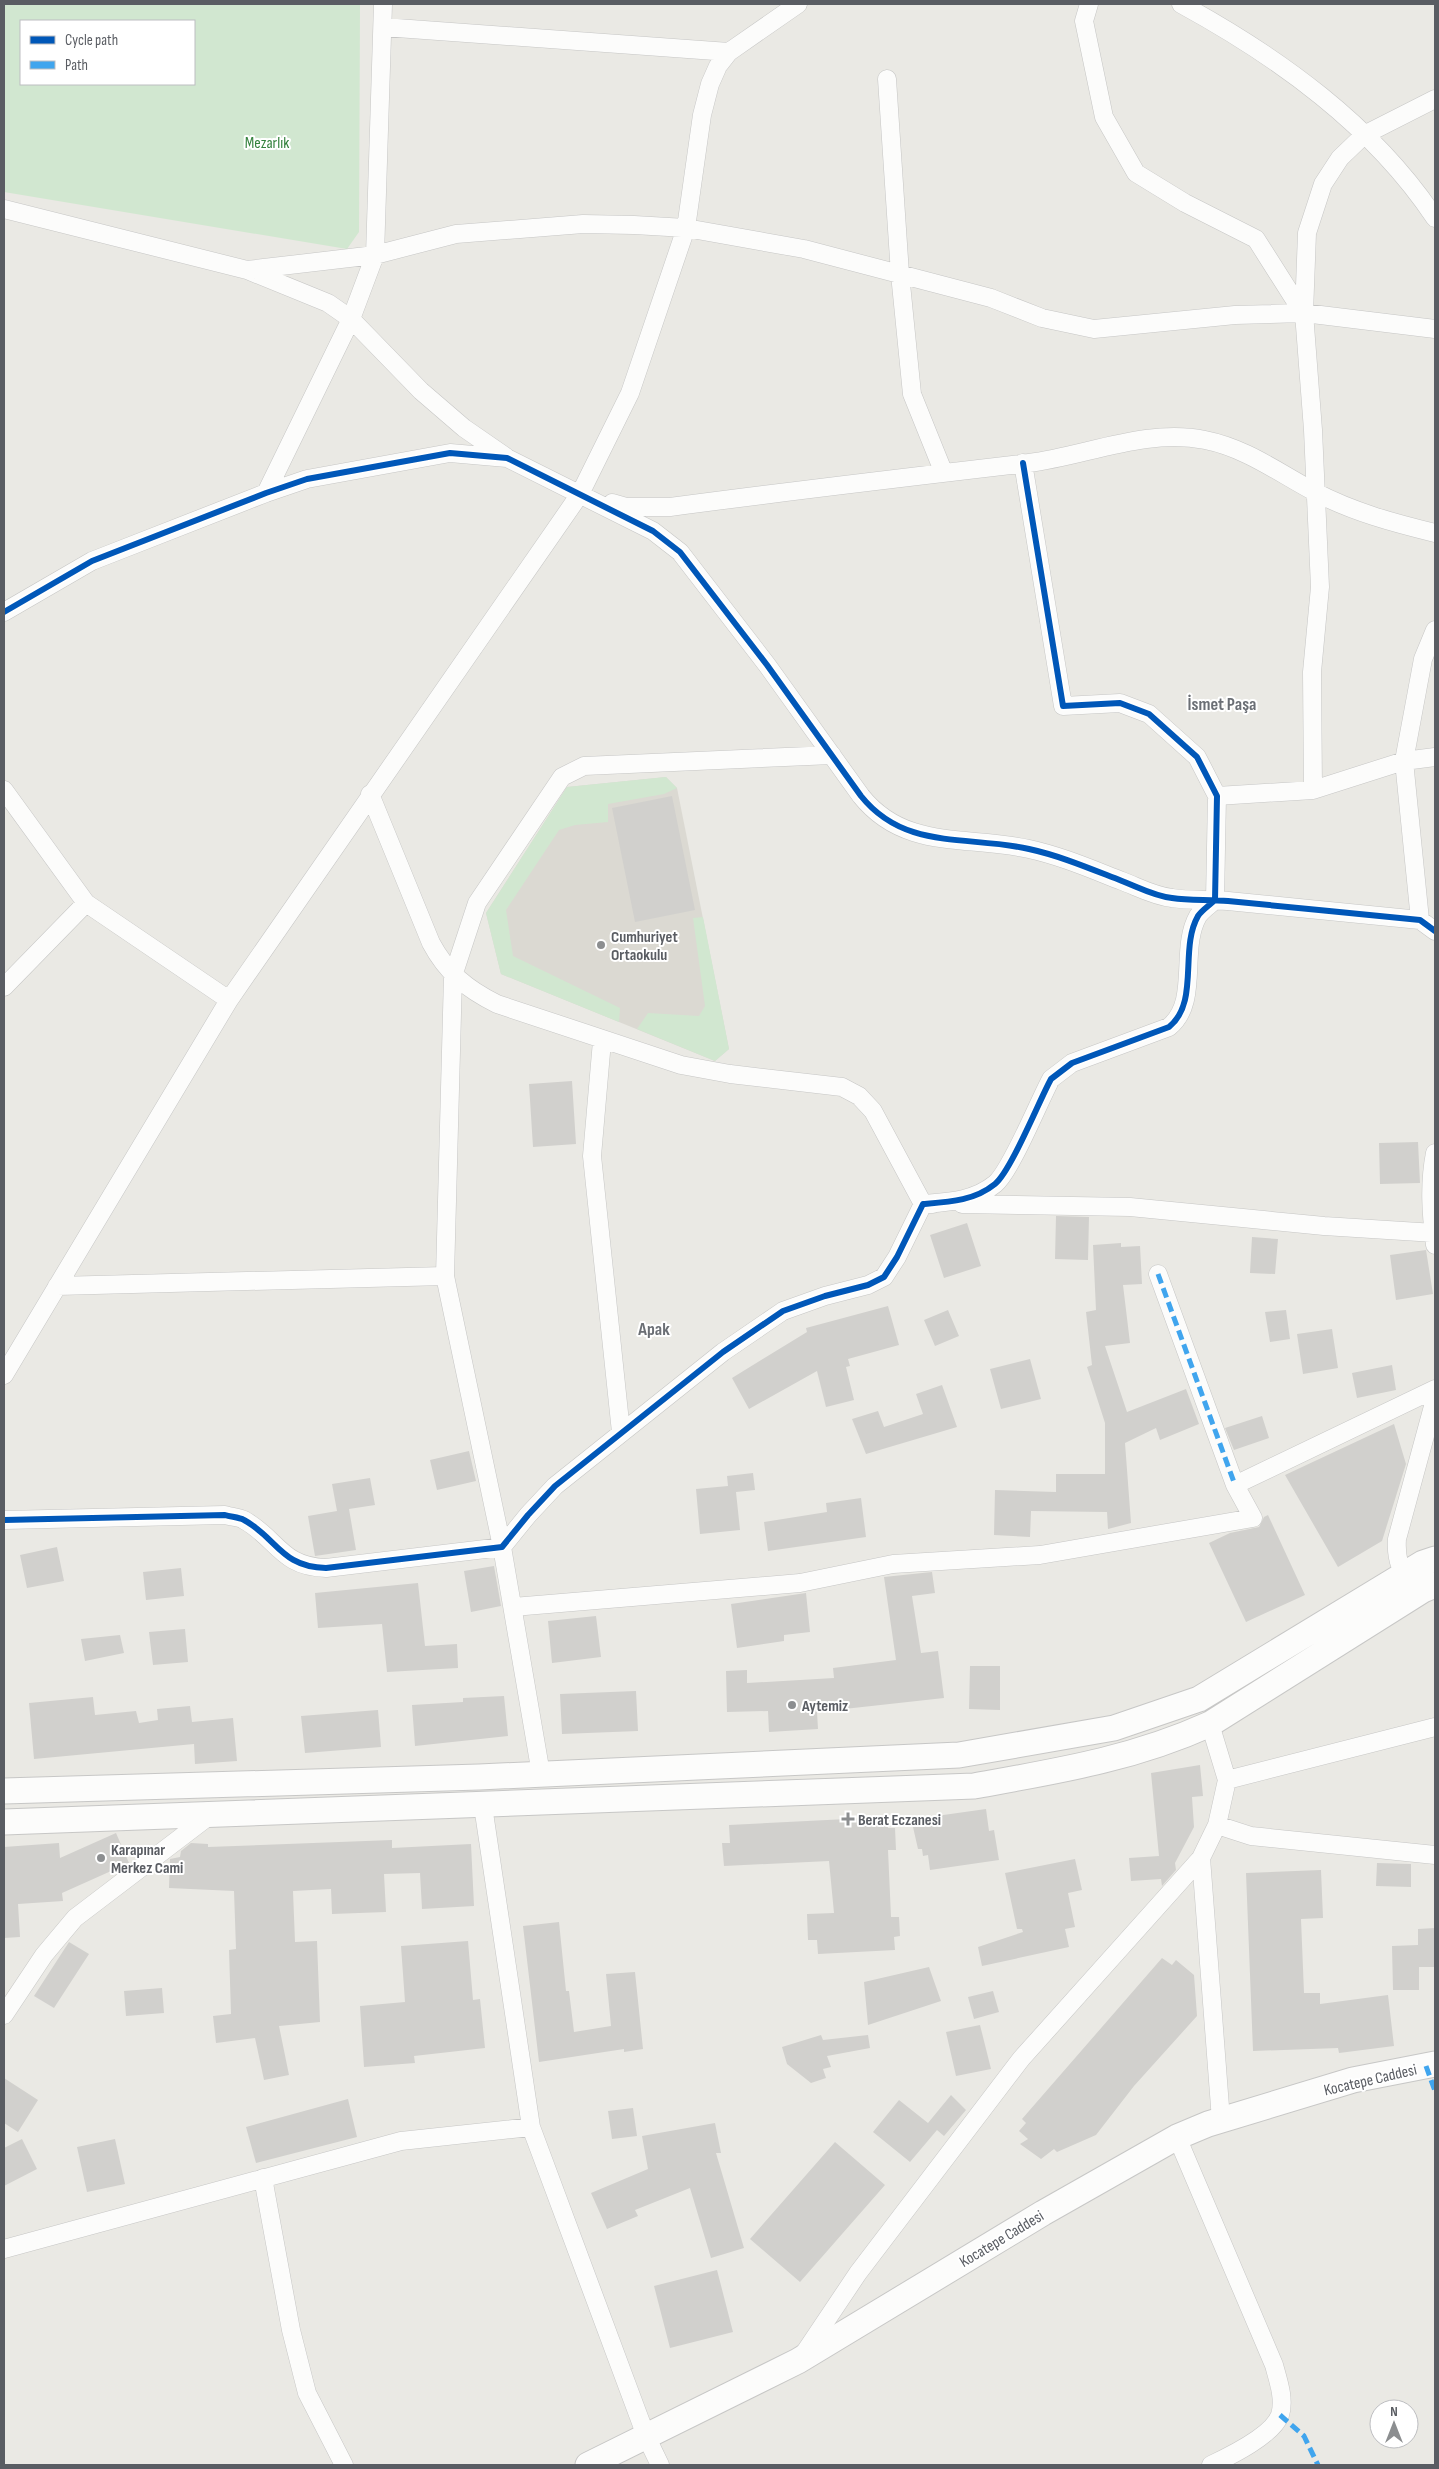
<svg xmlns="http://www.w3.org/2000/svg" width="1439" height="2469" font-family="'Sofia Sans Condensed',sans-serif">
<rect width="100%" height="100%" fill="#eae9e4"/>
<path fill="#dbd9d2" d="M 666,777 L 677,788 L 729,1049 L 715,1061 L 501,974 L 486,913 L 567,787 Z"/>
<path fill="#d1e7d0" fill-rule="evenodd" d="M 4,4 L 360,4 L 359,232 L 347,249 L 4,192 ZM 21,21 L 194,21 L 194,84 L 21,84 Z
M 666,777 L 677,788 L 664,794 L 608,804 L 608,822 L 575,825 L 559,830 L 506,910 L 513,956 L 620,1008 L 619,1022 L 501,974 L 486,913 L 567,787 Z
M 703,917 L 729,1049 L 715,1061 L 637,1029 L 648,1013 L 699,1016 L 705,1006 L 693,918 Z"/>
<path fill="#d1d0cd" d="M 672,796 L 695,910 L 635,922 L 612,808 Z
M 572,1081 L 576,1144 L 533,1147 L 529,1084 Z
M 1418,1142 L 1420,1183 L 1380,1184 L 1379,1143 Z
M 1056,1216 L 1089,1217 L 1088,1260 L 1055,1259 Z
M 967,1223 L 981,1266 L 944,1278 L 930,1235 Z
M 1252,1237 L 1278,1239 L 1275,1274 L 1250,1273 Z
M 1121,1243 L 1121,1247 L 1140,1246 L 1142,1284 L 1123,1285 L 1130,1343 L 1105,1346 L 1127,1412 L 1186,1389 L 1199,1424 L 1160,1440 L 1156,1428 L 1125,1443 L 1131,1523 L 1108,1529 L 1107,1512 L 1031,1511 L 1030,1537 L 994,1535 L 995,1490 L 1056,1492 L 1056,1474 L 1105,1474 L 1105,1423 L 1087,1367 L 1092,1365 L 1086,1312 L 1096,1310 L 1093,1245 Z
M 1426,1250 L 1433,1294 L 1396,1300 L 1390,1255 Z
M 888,1306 L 899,1345 L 848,1359 L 850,1366 L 846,1367 L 854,1400 L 826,1407 L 817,1371 L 749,1409 L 732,1378 L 807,1332 L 806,1328 Z
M 948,1310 L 959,1336 L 935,1346 L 924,1320 Z
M 1286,1310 L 1290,1339 L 1270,1342 L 1265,1312 Z
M 1332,1329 L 1338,1368 L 1303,1374 L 1297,1334 Z
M 1030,1359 L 1041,1399 L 1001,1409 L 990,1369 Z
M 1392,1365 L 1396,1390 L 1357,1398 L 1352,1373 Z
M 942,1385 L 957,1427 L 866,1454 L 852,1419 L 878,1411 L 884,1427 L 923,1414 L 916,1394 Z
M 1262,1416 L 1269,1438 L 1234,1450 L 1225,1428 Z
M 1394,1424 L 1406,1464 L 1382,1541 L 1338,1567 L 1285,1475 Z
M 469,1451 L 476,1481 L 437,1490 L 430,1460 Z
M 753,1473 L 755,1490 L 736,1492 L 740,1530 L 700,1534 L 696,1489 L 728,1486 L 727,1476 Z
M 370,1478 L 375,1505 L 349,1509 L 356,1550 L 315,1556 L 308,1516 L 337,1511 L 332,1484 Z
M 861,1498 L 866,1537 L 768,1551 L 764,1522 L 827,1512 L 826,1503 Z
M 1268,1515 L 1305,1595 L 1246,1622 L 1209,1543 L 1230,1533 L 1259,1527 L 1264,1517 Z
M 57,1547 L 64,1581 L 27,1588 L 20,1555 Z
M 494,1566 L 501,1606 L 471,1612 L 464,1571 Z
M 181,1568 L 184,1596 L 146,1600 L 143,1572 Z
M 932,1572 L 935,1593 L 912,1596 L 921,1653 L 938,1651 L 944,1698 L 817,1712 L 818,1729 L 769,1732 L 768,1711 L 727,1712 L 726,1671 L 747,1670 L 747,1683 L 834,1678 L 833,1668 L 896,1660 L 884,1577 Z
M 418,1583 L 425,1646 L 457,1644 L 458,1668 L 387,1672 L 382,1624 L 318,1628 L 315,1593 Z
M 806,1593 L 810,1632 L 784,1635 L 784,1641 L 737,1648 L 731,1604 Z
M 596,1616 L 601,1657 L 552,1663 L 548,1621 Z
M 185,1629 L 188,1662 L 153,1665 L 149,1632 Z
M 120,1635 L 124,1653 L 85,1661 L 81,1639 Z
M 970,1666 L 1000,1666 L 1000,1710 L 969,1709 Z
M 636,1691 L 638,1731 L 562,1734 L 560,1694 Z
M 504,1696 L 508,1736 L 415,1746 L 412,1705 L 463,1702 L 463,1698 Z
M 93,1697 L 95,1715 L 136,1711 L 139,1723 L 158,1720 L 157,1709 L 190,1706 L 192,1722 L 233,1718 L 237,1761 L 195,1764 L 194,1744 L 34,1759 L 29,1703 Z
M 378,1710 L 381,1747 L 305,1753 L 301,1716 Z
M 1200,1765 L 1203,1796 L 1192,1797 L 1194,1827 L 1175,1863 L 1176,1870 L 1162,1886 L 1161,1879 L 1131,1881 L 1129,1858 L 1159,1856 L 1151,1773 Z
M 986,1809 L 989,1831 L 994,1830 L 999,1860 L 930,1870 L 928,1855 L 923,1856 L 922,1849 L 918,1849 L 913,1827 L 923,1826 L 922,1818 Z
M 887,1817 L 888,1828 L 895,1828 L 896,1850 L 888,1850 L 891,1917 L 899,1917 L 900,1936 L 894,1937 L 895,1950 L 818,1954 L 817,1940 L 808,1940 L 807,1914 L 834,1913 L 829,1861 L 724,1866 L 722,1843 L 730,1843 L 729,1825 Z
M 116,1833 L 129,1863 L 62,1893 L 63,1901 L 18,1904 L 20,1937 L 4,1938 L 4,1847 L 59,1843 L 60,1858 Z
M 392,1840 L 392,1848 L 471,1844 L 474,1906 L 422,1909 L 420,1873 L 384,1874 L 386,1912 L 332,1914 L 331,1889 L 293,1891 L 295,1942 L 317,1941 L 320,2022 L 279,2026 L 289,2075 L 264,2080 L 255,2038 L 216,2043 L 213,2016 L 231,2014 L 229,1950 L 236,1949 L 234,1891 L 169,1888 L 170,1859 L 180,1857 L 181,1851 L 191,1843 L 208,1844 L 208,1847 Z
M 1075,1859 L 1082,1890 L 1068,1893 L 1075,1927 L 1065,1929 L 1069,1947 L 982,1966 L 978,1947 L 1023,1932 L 1022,1929 L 1017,1929 L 1005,1873 Z
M 1377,1863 L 1411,1864 L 1411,1887 L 1376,1886 Z
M 1321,1870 L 1323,1918 L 1301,1919 L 1304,1993 L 1320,1993 L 1320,2004 L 1388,1995 L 1394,2046 L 1339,2053 L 1338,2048 L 1253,2051 L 1246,1873 Z
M 559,1922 L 566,1991 L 569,1991 L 574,2032 L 611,2026 L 606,1974 L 635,1972 L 643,2049 L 624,2052 L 624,2049 L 539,2062 L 523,1926 Z
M 1435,1928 L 1435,1967 L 1419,1967 L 1419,1990 L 1393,1990 L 1392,1946 L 1418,1945 L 1418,1929 Z
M 468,1941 L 473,2000 L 480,1999 L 485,2048 L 414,2056 L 415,2063 L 364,2067 L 360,2006 L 405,2002 L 401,1946 Z
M 69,1942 L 89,1954 L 54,2008 L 34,1996 Z
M 1162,1958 L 1172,1965 L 1176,1960 L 1194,1975 L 1197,2016 L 1134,2086 L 1096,2135 L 1057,2152 L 1054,2149 L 1041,2159 L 1020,2144 L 1028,2139 L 1019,2131 L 1026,2123 L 1022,2119 Z
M 929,1967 L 941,2001 L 868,2025 L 864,1982 Z
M 162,1988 L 164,2013 L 126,2016 L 124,1991 Z
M 993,1991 L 999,2012 L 974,2019 L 968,1997 Z
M 980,2025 L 991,2069 L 956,2076 L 946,2032 Z
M 821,2035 L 823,2040 L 868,2035 L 870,2048 L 827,2056 L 831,2067 L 823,2069 L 826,2078 L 811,2083 L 787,2064 L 782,2047 Z
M 4,2078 L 38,2100 L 18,2132 L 4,2123 Z
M 951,2095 L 966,2110 L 944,2136 L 937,2130 L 910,2162 L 873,2132 L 899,2100 L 928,2123 Z
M 348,2099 L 357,2137 L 256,2163 L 246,2127 Z
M 633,2108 L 637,2136 L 612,2139 L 608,2111 Z
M 715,2123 L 721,2153 L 716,2153 L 744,2248 L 711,2258 L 690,2188 L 635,2210 L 638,2216 L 607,2229 L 591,2193 L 648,2169 L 642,2136 Z
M 22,2139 L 37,2169 L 4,2186 L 4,2148 Z
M 115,2139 L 125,2184 L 87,2192 L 77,2147 Z
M 835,2142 L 885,2185 L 800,2282 L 750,2239 Z
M 717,2270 L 733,2332 L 670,2348 L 654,2286 Z"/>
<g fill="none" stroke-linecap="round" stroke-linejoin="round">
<defs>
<path id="street" d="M 1089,4 L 1084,21 L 1104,117 L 1136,173 L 1185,203 L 1256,239 L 1303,313
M 1181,4 C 1278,57 1373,125 1435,218
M 383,27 L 729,52
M 887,79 L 900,274 L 912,394 L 943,471
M 4,209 L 247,270 L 328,303 L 351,319 L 421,391 L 464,428 L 506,457
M 247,270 L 375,255 L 456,234 L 583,224 L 634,225 L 686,228 L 804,249 L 991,298 L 1042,318 L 1094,329 L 1235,315 L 1304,313 L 1435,329
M 266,493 L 351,319 L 375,255 L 383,4
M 612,503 L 626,507 L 670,507 C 790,491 909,477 1029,463 C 1086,456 1146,428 1205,440 C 1246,448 1279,473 1315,492 C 1353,512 1394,523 1435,533
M 4,612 L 92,561 L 266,493 L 307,479 L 450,453 L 507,458 L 653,531 L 680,552 L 767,665 L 861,796 C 905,851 968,835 1029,849 C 1061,856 1091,869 1122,881 C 1138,887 1154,896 1172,898 C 1190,901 1210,899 1228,901 C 1292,907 1356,914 1420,920 L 1435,931
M 4,790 L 86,903 L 229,1000
M 1313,790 L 1312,672 L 1320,587 L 1313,430 L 1304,313 L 1307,233 L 1323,184 L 1340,158 L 1364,135 L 1435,99
M 370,794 L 431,943 C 447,973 467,989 497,1004 L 681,1065 L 730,1074 L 842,1087 L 859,1096 L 873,1111 L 923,1204 L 933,1204
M 1217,796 L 1313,790 L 1404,761 L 1435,757
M 1420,920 L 1404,761 L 1423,659 L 1435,630
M 4,987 L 86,903
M 602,1041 L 592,1156 L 621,1432
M 962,1204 L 1130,1207 L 1324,1226 L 1435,1233
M 1435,1245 C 1431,1213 1429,1184 1435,1153
M 1158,1274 L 1235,1485
M 57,1286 L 445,1276
M 4,1375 L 229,1000 L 580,494 L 630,393 L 686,228 L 702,115 L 710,84 L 718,66 L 729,52 L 798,4
M 4,1520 L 225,1515 C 231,1517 239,1517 244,1520 C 277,1538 281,1567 326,1568 L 502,1547 L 528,1515 L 555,1486 L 723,1352 L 783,1311 L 825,1296 L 868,1285 L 884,1277 L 897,1257 L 923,1204 C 949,1202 974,1201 995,1184 C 1011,1171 1039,1101 1051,1079 L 1072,1063 L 1169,1027 C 1200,1002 1179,949 1198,916 C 1202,910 1210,905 1215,900 L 1217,796 L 1197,757 L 1149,714 L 1120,703 L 1063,706 L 1023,463
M 1411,1581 C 1398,1570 1396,1555 1397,1539 L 1435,1399
M 513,1607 L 800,1583 L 893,1564 L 1040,1555 L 1253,1518 L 1235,1485 L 1435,1389
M 541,1774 L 502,1547 L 445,1276 L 453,976 L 477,903 L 562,777 L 584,766 L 832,755
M 1227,1780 L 1435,1727
M 483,1806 L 531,2127 L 646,2436 L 660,2465
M 1217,1825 L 1251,1836 L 1435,1855
M 1201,1858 L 1221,2120
M 4,2015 L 44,1955 L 75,1918 L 209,1816
M 1177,2137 L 1274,2365 C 1278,2380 1285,2399 1280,2415 C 1273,2435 1230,2456 1211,2465
M 263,2178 L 291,2330 L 307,2393 L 344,2465
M 4,2249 L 401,2141 L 531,2127
M 803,2355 L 858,2273 L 1021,2059 L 1201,1858 L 1217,1825 L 1227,1780 L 1210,1724"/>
<path id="secondary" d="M 4,1791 L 479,1777 L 959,1755 L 1114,1728 L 1199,1699 L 1423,1563 L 1435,1559
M 4,1822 L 974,1786 C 1057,1771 1133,1759 1210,1724 L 1423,1590 L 1435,1585
M 588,2465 L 798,2361 L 1043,2213 L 1177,2137 L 1208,2124 L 1353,2080 L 1435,2064"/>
</defs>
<use href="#street" stroke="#c6c6c5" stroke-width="19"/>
<use href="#secondary" stroke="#c7c7c6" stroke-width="27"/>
<use href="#street" stroke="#fcfcfb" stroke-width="18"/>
<use href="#secondary" stroke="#fcfcfb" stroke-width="25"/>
<path stroke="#40a5ee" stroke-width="5" stroke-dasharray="10 5" stroke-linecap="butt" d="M 1158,1274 L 1235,1485
M 1426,2066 L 1435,2091
M 1280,2415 L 1304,2436 L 1318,2465"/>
<defs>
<path id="cycleway" d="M 4,612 L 92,561 L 266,493 L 307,479 L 450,453 L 507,458 L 653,531 L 680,552 L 767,665 L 861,796 C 905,851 968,835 1029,849 C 1061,856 1091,869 1122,881 C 1138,887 1154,896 1172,898 C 1190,901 1210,899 1228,901 C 1292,907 1356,914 1420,920 L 1435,931
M 4,1520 L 225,1515 C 231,1517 239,1517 244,1520 C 277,1538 281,1567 326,1568 L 502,1547 L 528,1515 L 555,1486 L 723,1352 L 783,1311 L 825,1296 L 868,1285 L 884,1277 L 897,1257 L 923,1204 C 949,1202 974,1201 995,1184 C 1011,1171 1039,1101 1051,1079 L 1072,1063 L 1169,1027 C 1200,1002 1179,949 1198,916 C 1202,910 1210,905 1215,900 L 1217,796 L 1197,757 L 1149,714 L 1120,703 L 1063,706 L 1023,463"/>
</defs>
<use href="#cycleway" stroke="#fff" stroke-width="9"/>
<use href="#cycleway" stroke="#0057b8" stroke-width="6"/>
</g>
<g fill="#8c8e90" stroke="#fff" stroke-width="2">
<circle cx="601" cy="945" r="5"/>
<circle cx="792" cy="1705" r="5"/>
<path d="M845.5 1811.5h5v5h5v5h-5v5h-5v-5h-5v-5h5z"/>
<circle cx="101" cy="1858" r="5"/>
</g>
<g text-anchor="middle" stroke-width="4" stroke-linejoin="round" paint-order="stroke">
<g font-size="16" fill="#33813c" stroke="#fff">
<text x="267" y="148">Mezarlık</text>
</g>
<g font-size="16" font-weight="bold" fill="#5a5d63" stroke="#fff" text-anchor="start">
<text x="611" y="942">Cumhuriyet<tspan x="611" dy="18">Ortaokulu</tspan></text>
<text x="802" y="1711">Aytemiz</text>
<text x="858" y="1825">Berat Eczanesi</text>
<text x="111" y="1855">Karapınar<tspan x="111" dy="18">Merkez Cami</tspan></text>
</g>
<g font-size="16" fill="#5a5d63" stroke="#fff">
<text transform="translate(1370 2079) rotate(-13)" y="6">Kocatepe Caddesi</text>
<text transform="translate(1001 2238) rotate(-31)" y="6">Kocatepe Caddesi</text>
</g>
<g font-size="18" font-weight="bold" fill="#6b6f75" stroke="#fff">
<text x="1222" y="710">İsmet Paşa</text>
<text x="654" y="1335">Apak</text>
</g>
</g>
<rect width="1439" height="2469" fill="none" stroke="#5a5d63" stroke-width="10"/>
<rect x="20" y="20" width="175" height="65" fill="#ffffff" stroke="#bdbec1"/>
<rect x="30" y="36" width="25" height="8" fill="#0057b8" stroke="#bdbec1"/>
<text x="65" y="45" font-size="15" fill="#5a5d63">Cycle path</text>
<rect x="30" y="61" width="25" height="8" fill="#40a5ee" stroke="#bdbec1"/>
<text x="65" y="70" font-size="15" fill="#5a5d63">Path</text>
<g transform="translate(1394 2424)"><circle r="24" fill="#ffffff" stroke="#bdbec1"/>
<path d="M0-4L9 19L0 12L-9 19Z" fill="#8c8e90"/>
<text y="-8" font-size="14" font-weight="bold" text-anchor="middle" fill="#5a5d63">N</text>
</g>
</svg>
